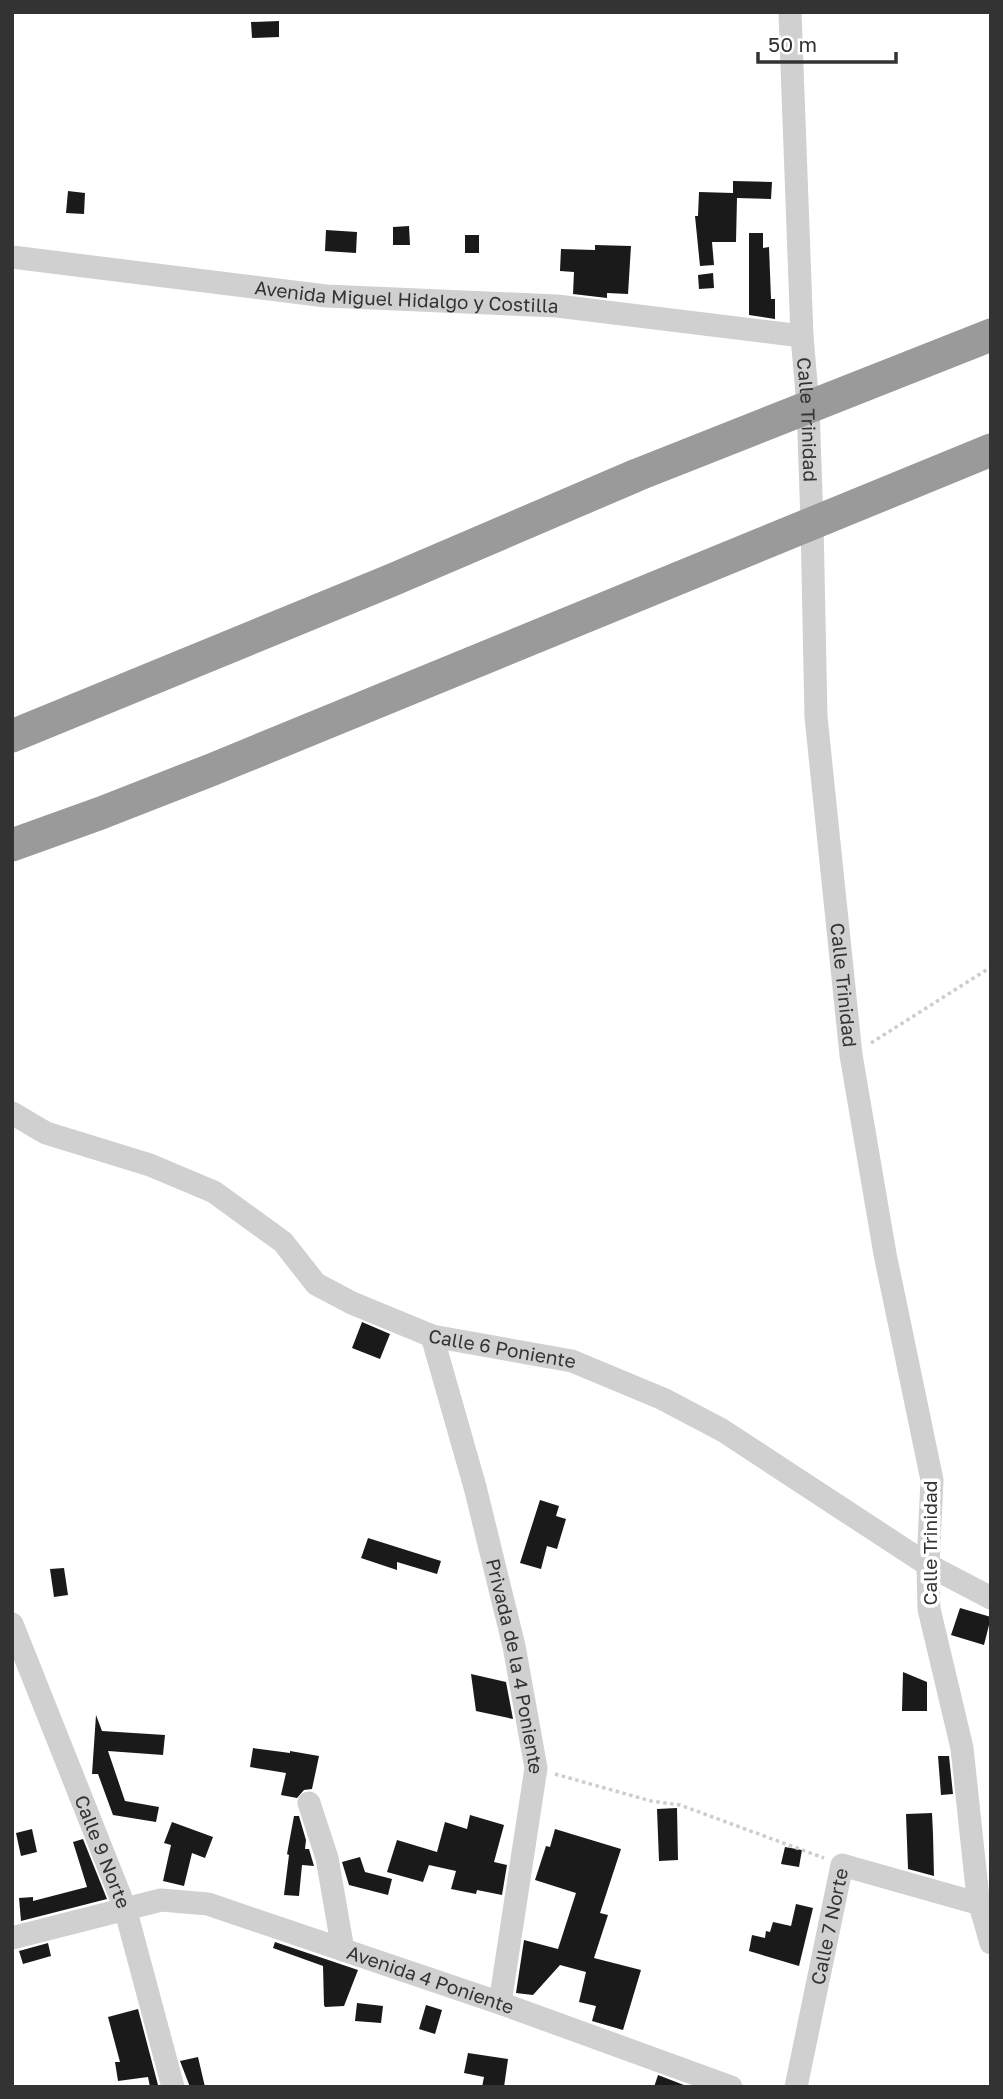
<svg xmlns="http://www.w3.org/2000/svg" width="1003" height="2099" font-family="'Golos Text',sans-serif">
<rect width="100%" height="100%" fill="#fff"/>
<path fill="#1a1a1a" d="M 279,21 L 279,37 L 252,38 L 251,22 Z
M 733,181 L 772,182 L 771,199 L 737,198 L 736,242 L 712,242 L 714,265 L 700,266 L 695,216 L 698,216 L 699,192 L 733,193 Z
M 68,191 L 85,193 L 84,214 L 66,213 Z
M 409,226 L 410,245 L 393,245 L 393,227 Z
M 326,230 L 357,232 L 356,253 L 325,251 Z
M 749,233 L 763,233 L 763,248 L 769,247 L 771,299 L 775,299 L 775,319 L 749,315 Z
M 465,235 L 479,235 L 479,253 L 465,253 Z
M 595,245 L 631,246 L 628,294 L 607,293 L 607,298 L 573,294 L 574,272 L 560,271 L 561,249 L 595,250 Z
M 713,273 L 714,288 L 699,289 L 698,275 Z
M 362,1322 L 390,1334 L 380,1359 L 352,1348 Z
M 540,1500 L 559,1506 L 556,1516 L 566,1519 L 557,1549 L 547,1546 L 541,1569 L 520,1563 Z
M 368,1538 L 441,1561 L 437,1574 L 397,1562 L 397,1570 L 361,1558 Z
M 64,1568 L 68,1595 L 54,1597 L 50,1569 Z
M 960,1608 L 991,1617 L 984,1645 L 951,1635 Z
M 903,1672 L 927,1682 L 927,1711 L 902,1711 Z
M 471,1674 L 506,1682 L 513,1719 L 476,1711 Z
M 96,1715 L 102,1731 L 165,1735 L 163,1755 L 108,1751 L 125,1801 L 159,1807 L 156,1822 L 113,1815 L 98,1774 L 92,1774 Z
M 253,1748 L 290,1753 L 290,1751 L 319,1756 L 312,1789 L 304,1790 L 297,1798 L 281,1795 L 286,1773 L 250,1767 Z
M 938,1756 L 949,1756 L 953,1794 L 941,1795 Z
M 677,1808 L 678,1860 L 659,1861 L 657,1809 Z
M 932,1813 L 933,1834 L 934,1876 L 908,1869 L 906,1814 Z
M 470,1815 L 504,1825 L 494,1862 L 507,1865 L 502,1895 L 477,1890 L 476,1894 L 451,1889 L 456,1871 L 429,1865 L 423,1882 L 387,1872 L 397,1840 L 437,1852 L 445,1822 L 467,1829 Z
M 294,1816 L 299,1816 L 306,1840 L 305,1849 L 309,1849 L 314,1866 L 302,1865 L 299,1896 L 284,1895 L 289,1855 L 287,1854 Z
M 172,1822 L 213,1837 L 205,1858 L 192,1853 L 184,1886 L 163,1881 L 171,1845 L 164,1843 Z
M 32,1829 L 37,1852 L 21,1856 L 16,1833 Z
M 555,1829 L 621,1849 L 600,1913 L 608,1915 L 594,1958 L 641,1970 L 623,2030 L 592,2021 L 596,2006 L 579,2002 L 586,1972 L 560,1965 L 533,1995 L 516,1993 L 524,1940 L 558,1949 L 576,1893 L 535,1880 L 546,1846 L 550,1847 Z
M 83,1839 L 107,1899 L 21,1921 L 19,1898 L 33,1897 L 33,1901 L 87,1887 L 73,1842 Z
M 785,1847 L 802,1850 L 799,1867 L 781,1864 Z
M 360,1857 L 365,1872 L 392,1879 L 388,1895 L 349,1885 L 342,1862 Z
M 796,1904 L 813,1908 L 799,1966 L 749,1951 L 752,1935 L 765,1938 L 766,1931 L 770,1932 L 773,1922 L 791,1926 Z
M 275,1942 L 358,1970 L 344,2006 L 325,2007 L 324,2005 L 323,1966 L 273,1948 Z
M 48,1943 L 51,1956 L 23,1964 L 19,1951 Z
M 357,2003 L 383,2006 L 381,2023 L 355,2021 Z
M 426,2005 L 442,2010 L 435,2034 L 419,2029 Z
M 138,2009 L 158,2085 L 150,2087 L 148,2077 L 118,2081 L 115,2062 L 120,2062 L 108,2017 Z
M 468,2053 L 508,2059 L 504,2087 L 482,2087 L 484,2077 L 464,2073 Z
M 198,2057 L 205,2087 L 190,2087 L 180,2061 Z
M 658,2075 L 689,2087 L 654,2087 Z"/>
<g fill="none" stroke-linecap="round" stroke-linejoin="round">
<path stroke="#cdcdcd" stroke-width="3.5" stroke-dasharray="3.5 3.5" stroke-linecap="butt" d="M 871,1043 L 991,967
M 555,1774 L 651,1801 L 680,1805 L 824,1858"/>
<g stroke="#d0d0d0" stroke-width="23">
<path id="s1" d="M 790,12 L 802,336 L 808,406 L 812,522 L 816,717 L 851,1055 L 885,1254 L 932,1480 L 928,1565 L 929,1609 L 962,1748 L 978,1898 L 991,1943"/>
<path id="s2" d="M 12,257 L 326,296 L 557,306 L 802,336"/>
<path id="s3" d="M 12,1113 L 46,1133 L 150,1165 L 214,1192 L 283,1242 L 316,1284 L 352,1303 L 432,1336 L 572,1361 L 663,1399 L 722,1430 L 928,1565 L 991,1598"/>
<path id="s4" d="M 432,1336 L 475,1487 L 514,1646 L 536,1768 L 500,2003"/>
<path id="s5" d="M 12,1624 L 125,1908 L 173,2087"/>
<path d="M 309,1803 L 327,1858 L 343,1950"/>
<path id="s6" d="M 12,1938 L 161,1900 L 208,1904 L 500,2003 L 731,2087"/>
<path id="s7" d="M 796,2087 L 842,1865 L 980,1904"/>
</g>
<path stroke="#9a9a9a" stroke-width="33" d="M 12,736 L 392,580 L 637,475 L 991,335
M 12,845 L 101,813 L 211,770 L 991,450"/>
</g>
<g text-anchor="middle" stroke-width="7" stroke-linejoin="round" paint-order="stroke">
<g font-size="19" fill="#333" stroke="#fff">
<text dy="7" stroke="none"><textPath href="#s2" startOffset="397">Avenida Miguel Hidalgo y Costilla</textPath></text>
<text dy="7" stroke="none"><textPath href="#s1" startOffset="408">Calle Trinidad</textPath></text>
<text dy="7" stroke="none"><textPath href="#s1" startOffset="975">Calle Trinidad</textPath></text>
<text dy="7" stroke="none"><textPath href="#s3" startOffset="555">Calle 6 Poniente</textPath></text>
<text transform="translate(930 1543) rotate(-90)" y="7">Calle Trinidad</text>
<text dy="7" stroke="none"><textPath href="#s4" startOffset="341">Privada de la 4 Poniente</textPath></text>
<text dy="7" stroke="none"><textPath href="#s5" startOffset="245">Calle 9 Norte</textPath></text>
<text dy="7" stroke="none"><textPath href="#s7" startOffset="164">Calle 7 Norte</textPath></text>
<text dy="7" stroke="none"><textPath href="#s6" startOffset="436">Avenida 4 Poniente</textPath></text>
</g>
</g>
<rect width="1003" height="2099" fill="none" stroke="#333333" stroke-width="28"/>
<path d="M758 52v10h138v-10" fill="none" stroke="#333333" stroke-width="3.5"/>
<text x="768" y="52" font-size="21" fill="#333333" stroke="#ffffff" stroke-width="5" paint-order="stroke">50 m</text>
</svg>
